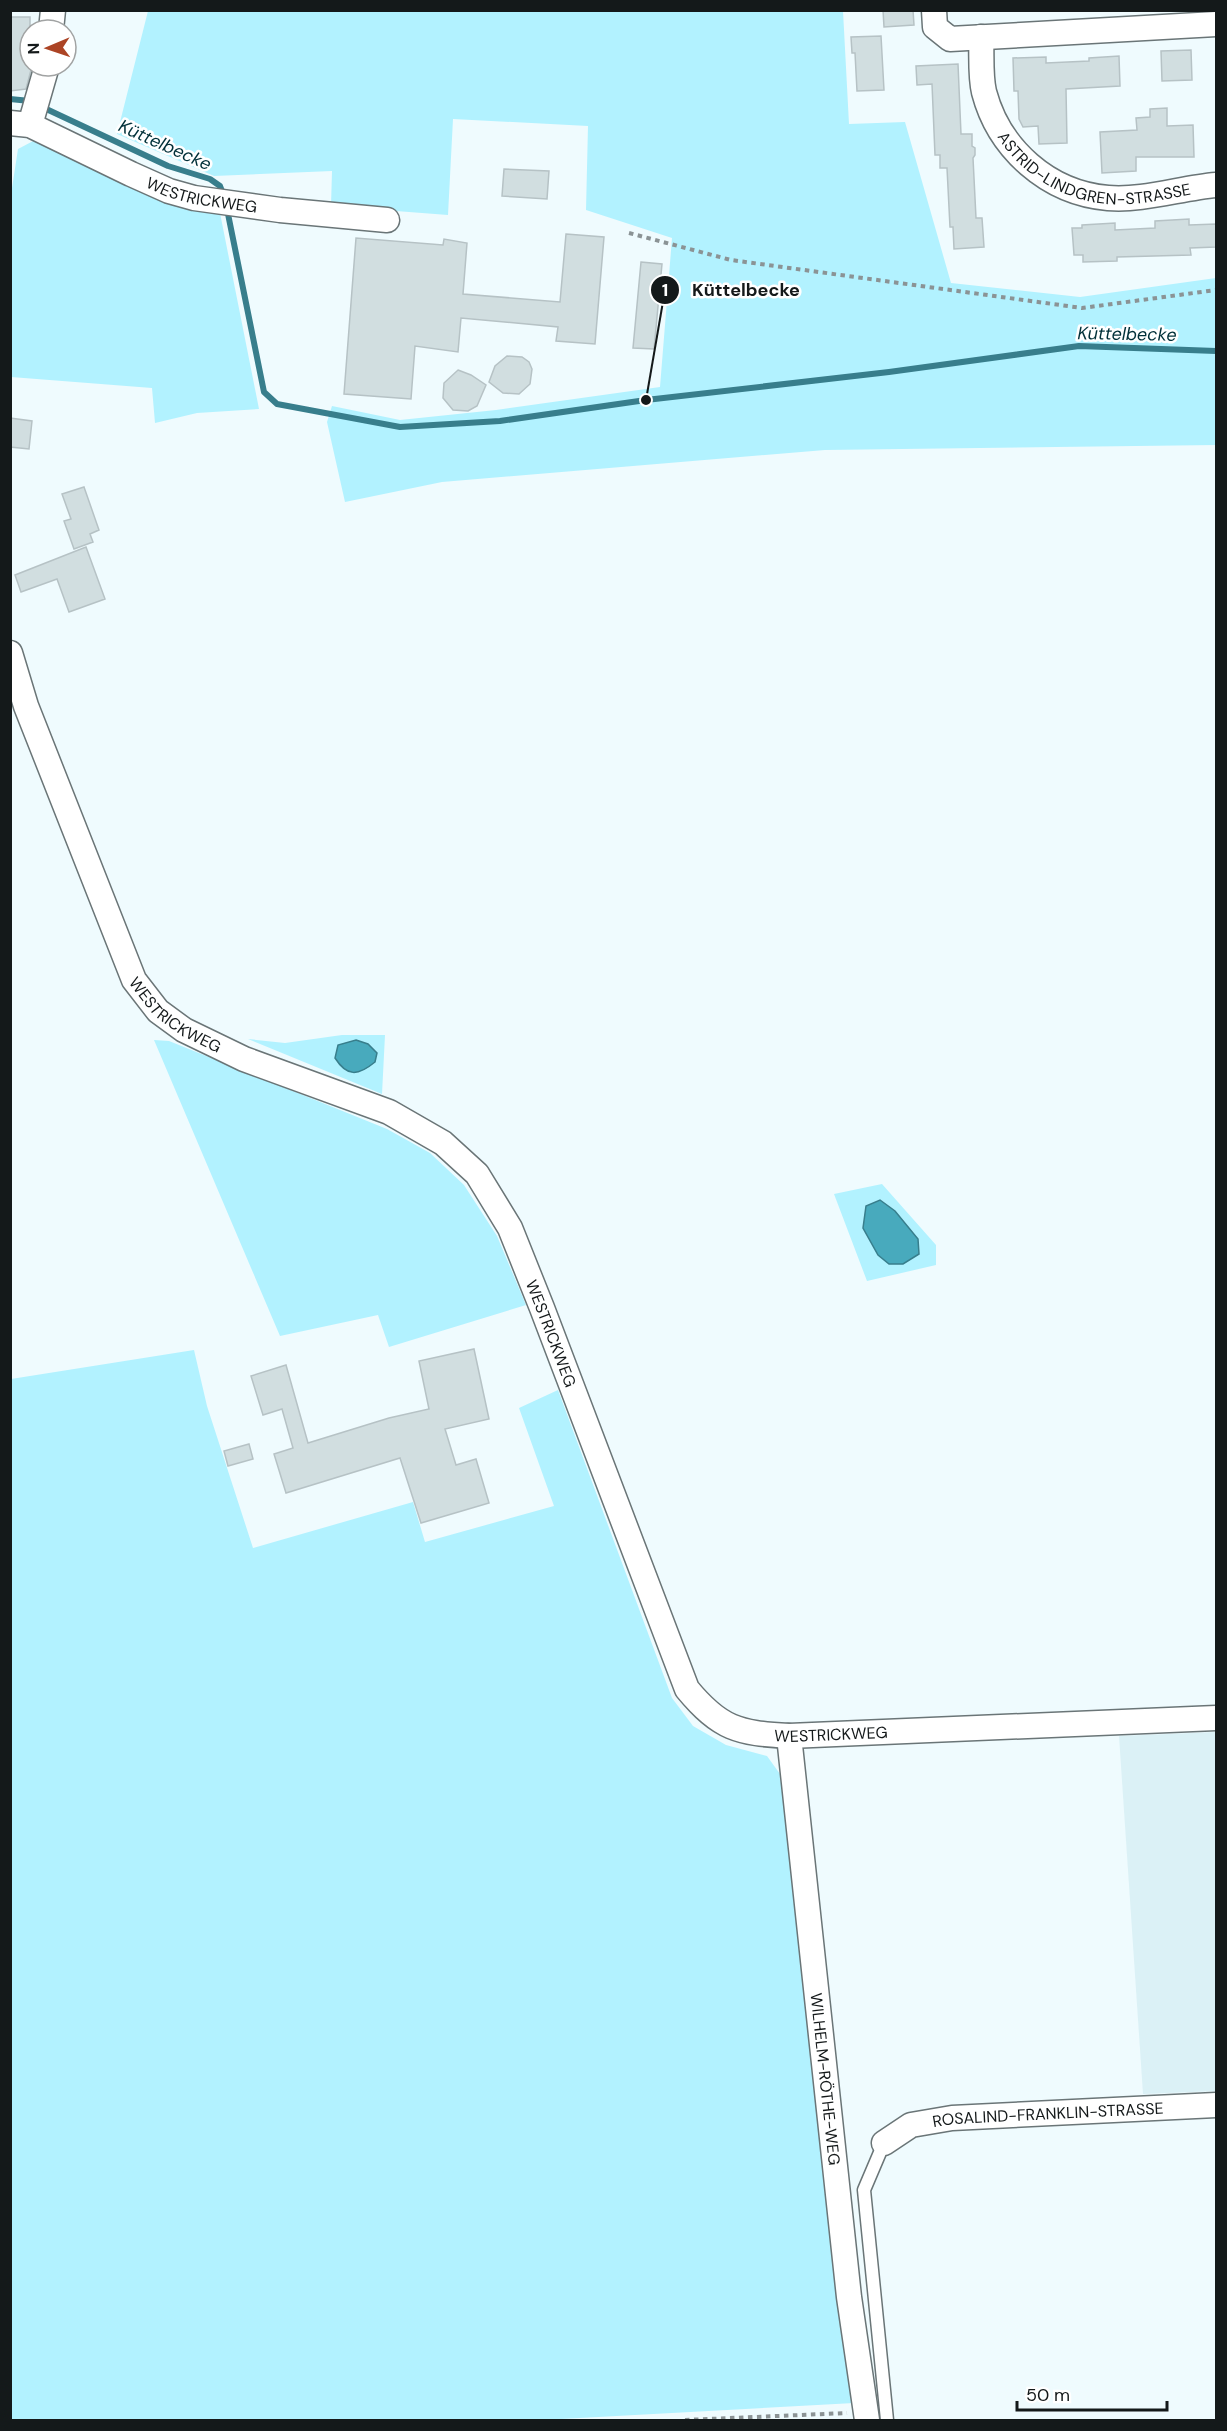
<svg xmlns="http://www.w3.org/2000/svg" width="1227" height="2431" font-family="'DM Sans',sans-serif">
<rect width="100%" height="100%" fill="#effbfe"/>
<path fill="#dbf1f6" d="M 1216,1732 L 1216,2091 L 1143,2094 L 1119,1736 Z"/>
<path fill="#b2f2ff" d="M 148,11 L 843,11 L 849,124 L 905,122 L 951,283 L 1080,297 L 1216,278 L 1216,445 L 825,450 L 442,482 L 345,502 L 327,422 L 332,406 L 400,420 L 496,410 L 660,387 L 672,238 L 586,210 L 588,126 L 453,119 L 448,215 L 331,206 L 332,171 L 214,176 L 117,134 Z
M 37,139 L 220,213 L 259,409 L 197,413 L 155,423 L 152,388 L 11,377 L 10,201 L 18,149 Z
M 342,1035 L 385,1035 L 382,1094 L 248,1039 L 285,1043 Z
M 154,1040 L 169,1041 L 387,1129 L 430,1153 L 464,1185 L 497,1236 L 526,1305 L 389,1347 L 378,1315 L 280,1336 Z
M 882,1184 L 936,1245 L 936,1265 L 867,1281 L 834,1194 Z
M 194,1350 L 207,1406 L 253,1548 L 413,1502 L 425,1542 L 554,1506 L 519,1408 L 558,1390 L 672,1698 L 693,1726 L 726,1745 L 767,1756 L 780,1774 L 854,2403 L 543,2420 L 11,2420 L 11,1379 Z"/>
<path fill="#48aabd" stroke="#387e8c" stroke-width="1.5" d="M 356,1040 L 368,1044 L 377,1053 L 375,1062 C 358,1076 347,1077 335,1058 L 338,1045 Z
M 880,1200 L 895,1211 L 918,1239 L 919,1254 L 903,1264 L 889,1264 L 878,1255 L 863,1228 L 866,1206 Z"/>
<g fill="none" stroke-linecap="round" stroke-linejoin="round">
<path stroke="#387e8c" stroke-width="6" d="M 10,99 L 30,101
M 42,107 L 168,166 L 210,179 L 220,186 L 224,196
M 227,209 L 264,392 L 277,404 L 400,427 L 500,421 L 646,400 L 889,372 L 1079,346 L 1216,351"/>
</g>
<path fill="#d1dee0" stroke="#b6c2c5" stroke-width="1.5" d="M 883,10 L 913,10 L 914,25 L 884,27 Z
M 11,17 L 30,17 L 30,66 L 32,66 L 26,89 L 10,91 Z
M 881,36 L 884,90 L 857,91 L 855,53 L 852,53 L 851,37 Z
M 1191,50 L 1192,80 L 1162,81 L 1161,51 Z
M 1119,56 L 1120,86 L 1066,89 L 1067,143 L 1039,144 L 1038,126 L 1023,127 L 1019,119 L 1018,91 L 1014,91 L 1013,58 L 1046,57 L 1046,63 L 1089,61 L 1089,58 Z
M 958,64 L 961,134 L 972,134 L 972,146 L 975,148 L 975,155 L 973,158 L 976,218 L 982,218 L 984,247 L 954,249 L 953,227 L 950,227 L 947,168 L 940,168 L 940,155 L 935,155 L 932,84 L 917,85 L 916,66 Z
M 1167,108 L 1167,126 L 1193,125 L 1194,157 L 1136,157 L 1136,171 L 1102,173 L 1100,132 L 1137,130 L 1136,118 L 1150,117 L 1150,109 Z
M 504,169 L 549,171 L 547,199 L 502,196 Z
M 1189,219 L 1189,225 L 1216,224 L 1216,247 L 1190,248 L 1191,255 L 1117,257 L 1117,261 L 1083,262 L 1083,255 L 1074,255 L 1072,228 L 1082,228 L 1082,225 L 1115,223 L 1115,230 L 1155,228 L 1155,221 Z
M 566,234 L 604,237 L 595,344 L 556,341 L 558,327 L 461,318 L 458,352 L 415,346 L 411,399 L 344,394 L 356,238 L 443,245 L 444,239 L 467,243 L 463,294 L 560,302 Z
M 641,262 L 662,264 L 654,349 L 633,348 Z
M 507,356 L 522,357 L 529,362 L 532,369 L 530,384 L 519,394 L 503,393 L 489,382 L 495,366 Z
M 458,370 L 471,375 L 486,385 L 477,406 L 468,411 L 453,410 L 443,398 L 444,383 Z
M 10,418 L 32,421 L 29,449 L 10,447 Z
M 84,487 L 99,530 L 90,534 L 93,542 L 74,549 L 64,521 L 71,519 L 62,494 Z
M 86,547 L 105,599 L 69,612 L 57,579 L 21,592 L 15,575 Z
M 474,1349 L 489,1419 L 445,1429 L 456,1465 L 476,1459 L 489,1503 L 421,1523 L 400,1458 L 286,1493 L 274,1454 L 293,1448 L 282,1409 L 263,1415 L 251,1376 L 286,1365 L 308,1443 L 389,1418 L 429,1409 L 419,1361 Z
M 249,1444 L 253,1459 L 228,1466 L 224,1451 Z"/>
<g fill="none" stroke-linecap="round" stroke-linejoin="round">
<defs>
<path id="service" d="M 884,2143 L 864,2190 L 887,2420"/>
<g id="minor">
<path d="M 934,10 L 935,27 L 950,39 L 1216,24"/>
<path d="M 51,30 L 53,10"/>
<path id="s1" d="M 981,37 C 982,55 980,75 984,92 C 999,149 1048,193 1108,198 C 1143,201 1181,188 1216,185"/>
<path id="s2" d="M 10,123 L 30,125 L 131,174 L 169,191 L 194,198 L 280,210 L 387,220"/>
<path d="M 30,125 L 47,66"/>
<path id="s3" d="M 10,653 L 26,706 L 134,980 L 158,1011 L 184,1030 L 244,1059 L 389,1112 L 443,1143 L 477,1174 L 510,1228 L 542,1308 L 687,1689 C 720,1729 738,1733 789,1736 L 1216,1718"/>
<path id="s4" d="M 789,1736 L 849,2297 L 867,2420"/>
<path id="s5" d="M 884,2143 L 911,2125 L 952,2118 L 1216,2105"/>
</g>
</defs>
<use href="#service" stroke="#6a7577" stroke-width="15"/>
<use href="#minor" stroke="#6a7577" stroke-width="27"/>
<path stroke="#8b9395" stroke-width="4" stroke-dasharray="4.5 4.5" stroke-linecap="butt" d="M 629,233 L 731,260 L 1082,308 L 1216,290
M 685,2420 L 847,2413"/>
<use href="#service" stroke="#fff" stroke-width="12"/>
<use href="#minor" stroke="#fff" stroke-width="24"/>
</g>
<g text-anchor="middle" stroke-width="5" stroke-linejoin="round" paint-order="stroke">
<g font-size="16" fill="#14191a" stroke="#fff">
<text dy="6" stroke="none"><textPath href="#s1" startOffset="206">ASTRID-LINDGREN-STRASSE</textPath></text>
<text dy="6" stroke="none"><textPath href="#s2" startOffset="207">WESTRICKWEG</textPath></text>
<text dy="6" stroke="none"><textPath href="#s3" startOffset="405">WESTRICKWEG</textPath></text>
<text dy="6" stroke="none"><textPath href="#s3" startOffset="927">WESTRICKWEG</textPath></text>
<text dy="6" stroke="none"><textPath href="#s3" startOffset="1467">WESTRICKWEG</textPath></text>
<text dy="6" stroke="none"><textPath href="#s4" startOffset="345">WILHELM-RÖTHE-WEG</textPath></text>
<text dy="6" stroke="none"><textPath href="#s5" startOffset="170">ROSALIND-FRANKLIN-STRASSE</textPath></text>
</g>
<g font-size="18" font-style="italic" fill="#003039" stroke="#fff">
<text transform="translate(165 145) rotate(24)" y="6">Küttelbecke</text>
<text transform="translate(1127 334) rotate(1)" y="6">Küttelbecke</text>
</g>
</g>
<path fill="none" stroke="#14191a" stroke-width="2" d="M646 400L665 290"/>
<g fill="#14191a" stroke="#fff" stroke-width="2">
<circle cx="646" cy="400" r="6"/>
<circle cx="665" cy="290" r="15"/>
</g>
<g font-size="18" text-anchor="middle" font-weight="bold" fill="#fff">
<text x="665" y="296">1</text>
</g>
<g font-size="18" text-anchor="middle" font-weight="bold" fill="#14191a" stroke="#fff" stroke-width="5" stroke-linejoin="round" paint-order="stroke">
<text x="746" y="296">Küttelbecke</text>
</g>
<rect width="1227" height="2431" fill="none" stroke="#14191a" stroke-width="24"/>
<g transform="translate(48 48) rotate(268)"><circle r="28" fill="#ffffff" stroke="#a1a3a3" stroke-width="1.5"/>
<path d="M0-4.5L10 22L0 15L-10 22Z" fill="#ac4425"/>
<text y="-9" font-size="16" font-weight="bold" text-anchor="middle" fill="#14191a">N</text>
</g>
<path d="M1017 2401v9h150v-9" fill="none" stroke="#14191a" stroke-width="3"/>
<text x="1026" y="2401" font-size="18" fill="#14191a" stroke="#ffffff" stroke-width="4.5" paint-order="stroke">50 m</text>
</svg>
